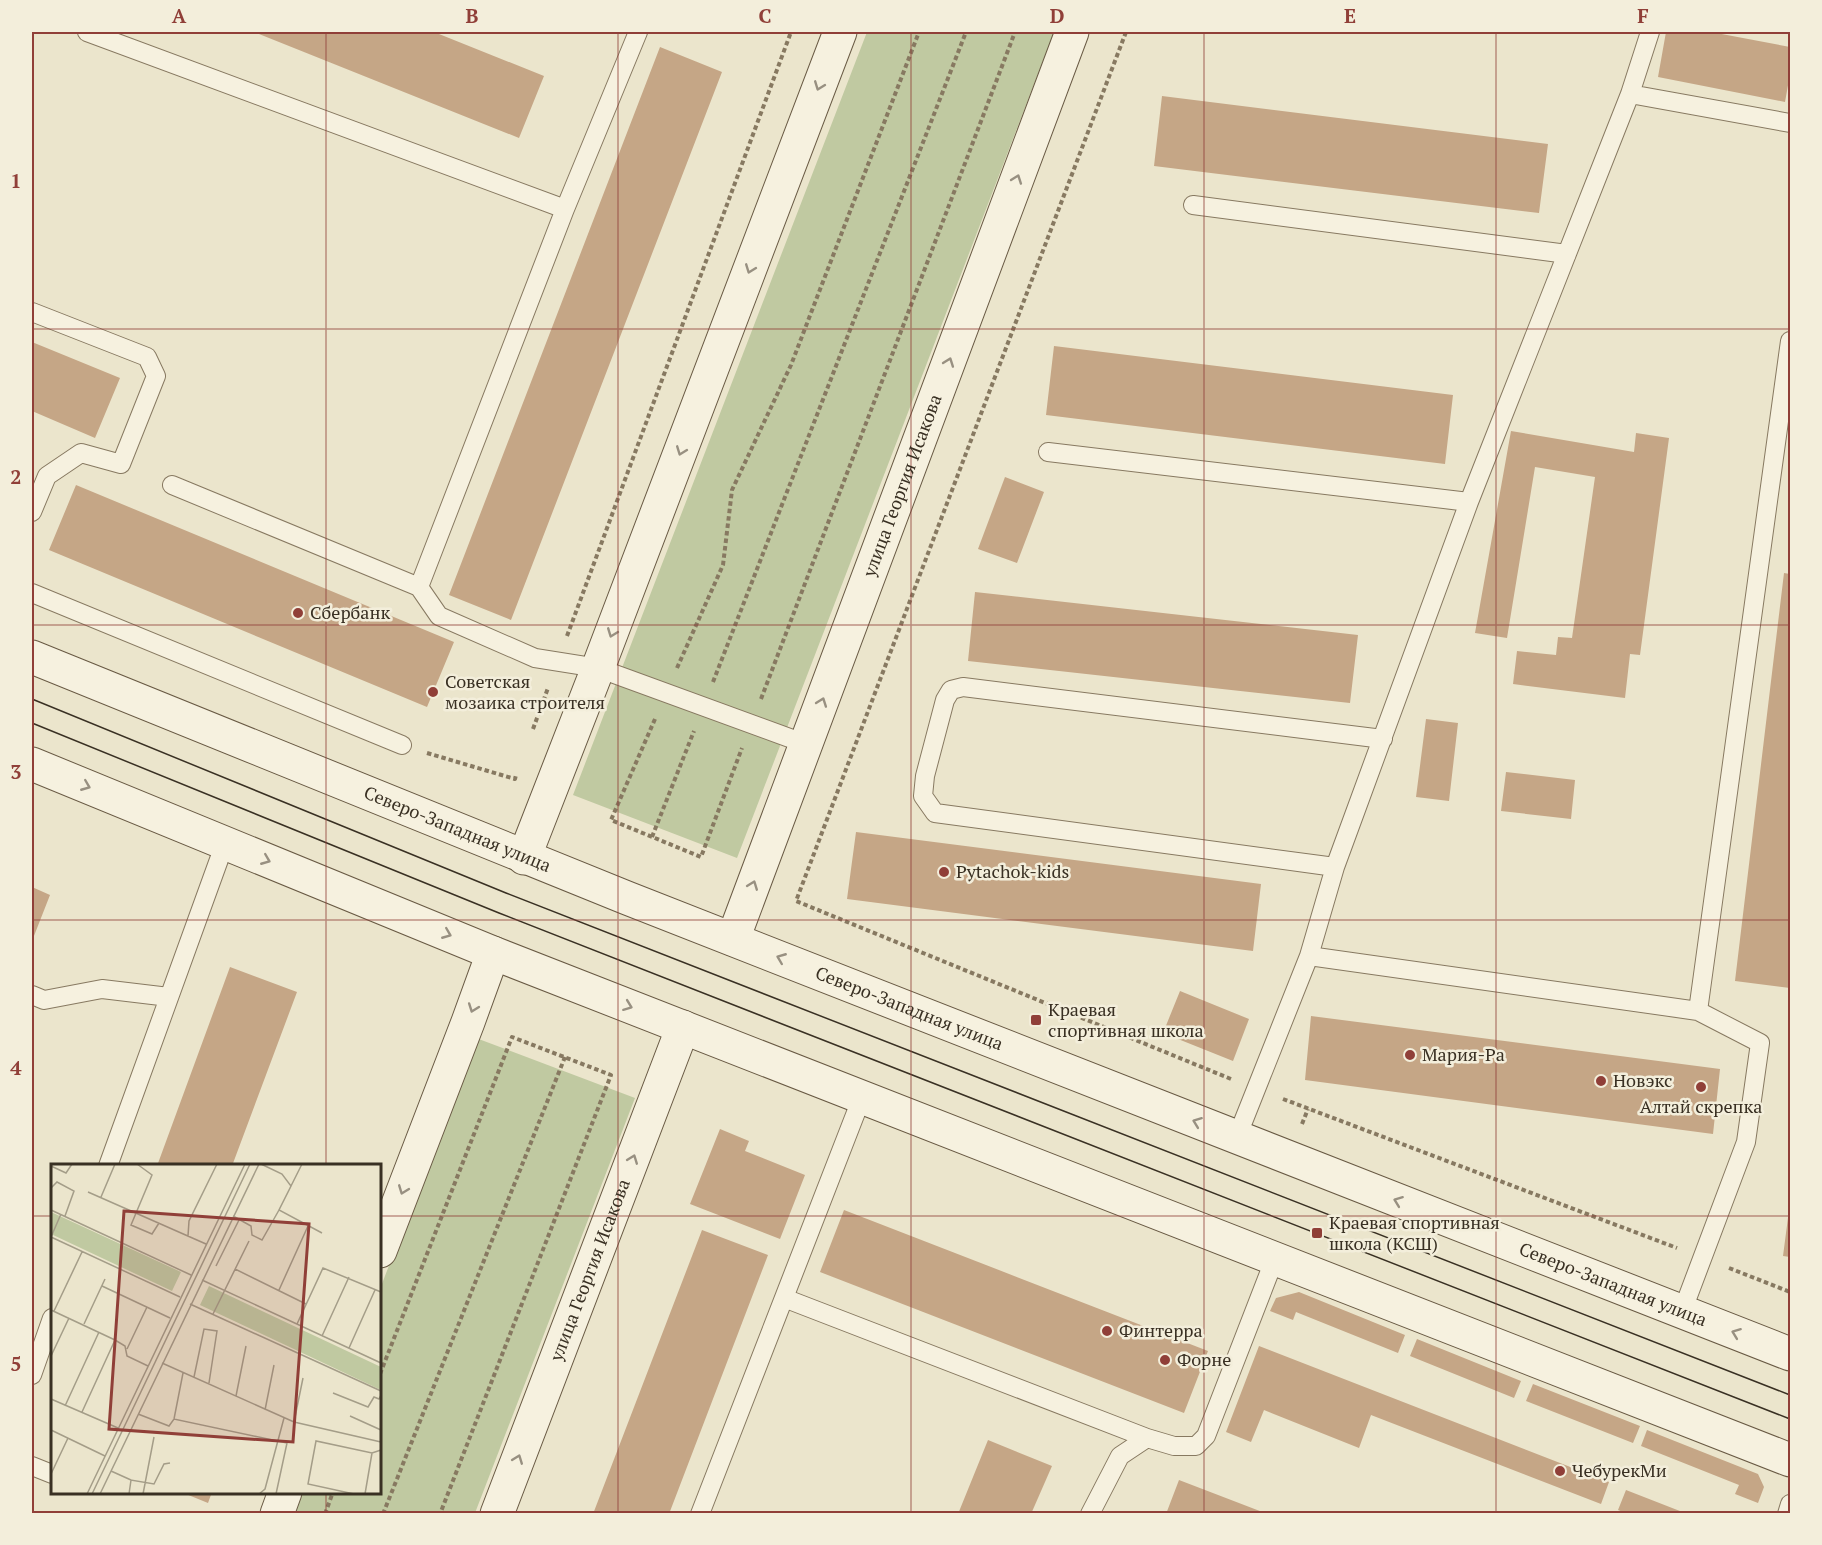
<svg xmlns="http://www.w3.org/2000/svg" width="1822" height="1545" font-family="'PT Serif',serif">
<rect width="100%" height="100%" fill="#ebe5cc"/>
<path fill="#c0c9a1" d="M 867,32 L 1054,32 L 737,858 L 573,795 Z
M 476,1038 L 635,1098 L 475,1513 L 294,1514 L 302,1493 L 380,1492 L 380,1289 Z"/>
<path fill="#c5a686" d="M 254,32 L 434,32 L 544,76 L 519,138 Z
M 1666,32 L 1711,32 L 1790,47 L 1790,74 L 1785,102 L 1658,77 Z
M 660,47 L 722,72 L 511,620 L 449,595 Z
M 1162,96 L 1548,144 L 1539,213 L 1154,166 Z
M 32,342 L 120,378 L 95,438 L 32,411 Z
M 1054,346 L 1453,395 L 1445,464 L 1046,415 Z
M 1511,431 L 1634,452 L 1636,433 L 1669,438 L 1640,655 L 1630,654 L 1625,698 L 1513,684 L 1517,651 L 1556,655 L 1558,637 L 1572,638 L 1595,477 L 1535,467 L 1507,638 L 1475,633 Z
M 1005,477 L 1044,492 L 1017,563 L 978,549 Z
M 76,485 L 454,642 L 427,707 L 49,550 Z
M 1784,573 L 1790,574 L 1790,988 L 1735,981 Z
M 975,592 L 1358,635 L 1350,703 L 968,661 Z
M 1426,719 L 1458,723 L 1449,801 L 1416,797 Z
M 1506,772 L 1575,780 L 1571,819 L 1501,811 Z
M 856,832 L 1261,884 L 1253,951 L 847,899 Z
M 32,887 L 50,895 L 32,941 Z
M 230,967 L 297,992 L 232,1166 L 157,1166 Z
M 1180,991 L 1249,1019 L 1233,1061 L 1163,1033 Z
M 1311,1016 L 1720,1069 L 1713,1134 L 1305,1080 Z
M 720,1129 L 749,1141 L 745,1151 L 805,1175 L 780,1239 L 690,1204 Z
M 844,1210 L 1208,1351 L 1184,1413 L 820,1272 Z
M 1789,1210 L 1790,1210 L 1790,1257 L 1783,1256 Z
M 702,1230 L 768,1255 L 669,1514 L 593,1514 Z
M 1299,1292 L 1405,1335 L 1398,1353 L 1296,1312 L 1293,1320 L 1270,1311 L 1276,1298 Z
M 1417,1339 L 1521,1381 L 1514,1398 L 1410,1356 Z
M 1259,1346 L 1609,1482 L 1601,1504 L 1371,1415 L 1359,1448 L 1264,1410 L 1251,1442 L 1226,1432 Z
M 1533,1384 L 1640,1426 L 1633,1443 L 1526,1401 Z
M 1647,1430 L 1758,1474 L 1764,1487 L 1758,1503 L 1735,1494 L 1739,1485 L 1641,1446 Z
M 988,1440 L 1052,1466 L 1031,1514 L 958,1514 Z
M 1179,1480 L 1265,1513 L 1265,1514 L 1166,1514 Z
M 1626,1490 L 1685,1513 L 1685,1514 L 1628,1514 L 1618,1510 Z
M 181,1492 L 212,1492 L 208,1503 Z"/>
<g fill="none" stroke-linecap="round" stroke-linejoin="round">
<defs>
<path id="lane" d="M 87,32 L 565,209
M 1630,94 L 1790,123
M 1193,205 L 1567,254
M 32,312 L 147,357 L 156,376 L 121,464 L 81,453 L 47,476 L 32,512
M 1048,452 L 1469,502
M 172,485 L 419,587 L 439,616 L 535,658 L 598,668 L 806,744
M 419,587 L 565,209 L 638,32
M 32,593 L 402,745
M 1335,867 L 935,813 L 923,796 L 925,776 L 945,700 L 951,690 L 963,687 L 1383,739
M 1309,956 L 1698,1011
M 32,995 L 44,1000 L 102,989 L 169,997
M 1237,1137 L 1309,956 L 1335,867 L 1469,502 L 1630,94 L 1650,32
M 108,1166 L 225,843
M 784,1298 L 1147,1438
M 1682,1312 L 1746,1142 L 1760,1043 L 1698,1011 L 1790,341
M 32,1375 L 52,1318
M 32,1466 L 52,1474
M 700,1514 L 862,1097
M 1090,1514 L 1120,1456 L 1147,1438 L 1174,1446 L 1196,1446 L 1206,1436 L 1275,1258
M 1787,1514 L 1790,1504"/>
<g id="secondary">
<path id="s1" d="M 32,657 L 627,898 L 1790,1354"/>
<path d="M 32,764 L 493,953 L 1790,1460"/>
<path d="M 524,858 L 598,668 L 840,32"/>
<path id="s2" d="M 733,939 L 1072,32"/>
<path d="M 380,1251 L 468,1022 L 493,953"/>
<path d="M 277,1514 L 285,1492"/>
<path id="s3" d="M 497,1514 L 683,1027"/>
</g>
</defs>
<use href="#lane" stroke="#877961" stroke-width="20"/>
<use href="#secondary" stroke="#695a44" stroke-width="35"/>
<path stroke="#877961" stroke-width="4" stroke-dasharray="4.5 3" stroke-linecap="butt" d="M 1126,32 L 796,901 L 1231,1079
M 567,636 L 791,32
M 677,668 L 723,565 L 732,490 L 791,365 L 919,32
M 713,682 L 966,32
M 761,699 L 1015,32
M 655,719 L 611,820 L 701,857 L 742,748
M 533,729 L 548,688
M 427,753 L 515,779 L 516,775
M 652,837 L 694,731
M 1283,1099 L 1677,1248
M 1302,1124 L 1308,1109
M 1729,1268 L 1790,1292
M 380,1374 L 512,1037 L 611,1075 L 440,1514
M 325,1514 L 333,1492
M 383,1514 L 565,1057"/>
<use href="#lane" stroke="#f6f1df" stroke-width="18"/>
<use href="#secondary" stroke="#f6f1df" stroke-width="33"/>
<path stroke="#393023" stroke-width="1.5" d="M 32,699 L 506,893 L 1790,1395
M 32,723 L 499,913 L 1790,1419"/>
</g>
<defs><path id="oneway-chevron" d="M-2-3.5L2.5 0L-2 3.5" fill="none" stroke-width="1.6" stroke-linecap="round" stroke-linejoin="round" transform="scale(1.5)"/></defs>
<g stroke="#989081">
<use href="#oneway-chevron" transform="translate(819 86) rotate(111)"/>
<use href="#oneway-chevron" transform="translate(1017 179) rotate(-70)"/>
<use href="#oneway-chevron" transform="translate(750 269) rotate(111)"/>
<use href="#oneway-chevron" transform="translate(949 362) rotate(-70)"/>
<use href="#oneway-chevron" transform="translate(681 451) rotate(111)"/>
<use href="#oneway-chevron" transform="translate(612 633) rotate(111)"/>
<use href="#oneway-chevron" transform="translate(822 702) rotate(-70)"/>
<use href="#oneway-chevron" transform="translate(86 786) rotate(22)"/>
<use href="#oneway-chevron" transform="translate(266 860) rotate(22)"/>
<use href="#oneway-chevron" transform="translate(753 885) rotate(-69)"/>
<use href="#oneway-chevron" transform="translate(447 934) rotate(22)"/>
<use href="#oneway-chevron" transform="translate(781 958) rotate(-158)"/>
<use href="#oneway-chevron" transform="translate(628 1006) rotate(21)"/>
<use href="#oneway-chevron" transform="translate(473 1008) rotate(110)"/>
<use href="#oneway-chevron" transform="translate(1197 1122) rotate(-159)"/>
<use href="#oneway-chevron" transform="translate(633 1159) rotate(-69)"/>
<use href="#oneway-chevron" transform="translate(403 1190) rotate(111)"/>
<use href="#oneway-chevron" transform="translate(1398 1201) rotate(-159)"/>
<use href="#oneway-chevron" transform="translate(1736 1333) rotate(-159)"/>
<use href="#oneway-chevron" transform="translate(518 1459) rotate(-69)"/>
</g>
<path fill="none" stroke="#903f38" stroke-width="1.5" stroke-opacity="0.55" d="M 326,32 L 326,1166M 618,32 L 618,1514M 911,32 L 911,1514M 1204,32 L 1204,1514M 1496,32 L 1496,1514M 32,329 L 1790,329M 32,625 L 1790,625M 32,920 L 1790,920M 32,1216 L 52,1216M 380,1216 L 1790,1216M 326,1492 L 326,1514"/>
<g fill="#903f38" stroke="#f3eedb" stroke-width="2">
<circle cx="298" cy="613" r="6"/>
<circle cx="433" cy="692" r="6"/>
<circle cx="944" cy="872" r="6"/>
<rect x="1030" y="1014" width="12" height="12" rx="3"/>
<circle cx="1410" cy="1055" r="6"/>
<circle cx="1601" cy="1081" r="6"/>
<circle cx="1701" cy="1087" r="6"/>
<rect x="1311" y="1227" width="12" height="12" rx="3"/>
<circle cx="1107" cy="1331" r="6"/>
<circle cx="1165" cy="1360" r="6"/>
<circle cx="1560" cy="1471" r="6"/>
</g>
<g text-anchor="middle" stroke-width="5" stroke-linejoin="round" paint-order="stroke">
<g font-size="18" fill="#393023" stroke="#f3eedb">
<text dy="6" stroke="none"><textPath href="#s2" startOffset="484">улица Георгия Исакова</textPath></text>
<text dy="6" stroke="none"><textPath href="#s1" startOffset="459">Северо-Западная улица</textPath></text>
<text dy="6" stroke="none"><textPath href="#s1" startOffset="945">Северо-Западная улица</textPath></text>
<text dy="6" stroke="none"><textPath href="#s3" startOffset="261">улица Георгия Исакова</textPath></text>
<text dy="6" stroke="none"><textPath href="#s1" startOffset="1701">Северо-Западная улица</textPath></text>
</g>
<g font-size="18" fill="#393023" stroke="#f3eedb" text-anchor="start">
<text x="310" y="619">Сбербанк</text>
<text x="445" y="688">Советская<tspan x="445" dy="21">мозаика строителя</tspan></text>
<text x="956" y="878">Pytachok-kids</text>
<text x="1048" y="1016">Краевая<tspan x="1048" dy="21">спортивная школа</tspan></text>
<text x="1422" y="1061">Мария-Ра</text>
<text x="1613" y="1087">Новэкс</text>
<text x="1701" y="1113" text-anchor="middle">Алтай скрепка</text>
<text x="1329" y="1229">Краевая спортивная<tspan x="1329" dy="21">школа (КСШ)</tspan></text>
<text x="1119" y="1337">Финтерра</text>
<text x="1177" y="1366">Форне</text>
<text x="1572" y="1477">ЧебурекМи</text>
</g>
</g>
<g transform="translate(51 1164)">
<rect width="330" height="330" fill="#ebe5cc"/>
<path d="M 0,48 L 130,108 L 121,127 L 0,70 ZM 158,122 L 330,203 L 330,226 L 149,141 Z" fill="#c0c9a1"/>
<path fill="none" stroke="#a49d88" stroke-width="1.5" d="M 86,0 L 101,11 L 80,61 L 101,70 L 108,59M 210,0 L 231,10 L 240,22 L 228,46 L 271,69M 0,2 L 15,9 L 21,0M 240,22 L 251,0M 0,24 L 6,18 L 23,27 L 14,52M 37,28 L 155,80M 50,33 L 64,0M 0,46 L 140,111M 182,52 L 200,62 L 201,71 L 211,76 L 228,46M 137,72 L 138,57 L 166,0M 0,73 L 129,133M 0,73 L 10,50M 165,102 L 188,56M 184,105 L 255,140M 151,116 L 330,199M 51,122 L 119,154M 228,126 L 257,62M 139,140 L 330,227M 0,146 L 64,176 L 74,182 L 76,192 L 97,202M 3,147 L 31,88M 162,150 L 198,77M 33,160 L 54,115M 246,160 L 272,104 L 330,128M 271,172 L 298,113M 298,184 L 324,126M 76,185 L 96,143M 0,192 L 18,154M 111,199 L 243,258 L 330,278M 143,213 L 153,165 L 166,167 L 158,219M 282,229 L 317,243 L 323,233 L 328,235 L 330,231M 185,232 L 195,182M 0,235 L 67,264M 14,242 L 48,168M 214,246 L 223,201M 31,248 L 64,176M 87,250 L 118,262 L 123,255 L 236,279 L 225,330M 299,252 L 330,266M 123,255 L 132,209M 243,258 L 252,214M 0,266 L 54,292M 60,307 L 80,316M 0,310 L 17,274M 36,330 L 194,0M 41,330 L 199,0M 49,330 L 208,0M 78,330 L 80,316 L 103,320 L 113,300 L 119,299M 92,330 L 103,273M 208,330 L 214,325 L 233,254M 303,330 L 257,320 L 265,277 L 321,289 L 330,286M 314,330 L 321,289"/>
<path fill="#903f38" fill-opacity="0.15" stroke="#903f38" stroke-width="3" d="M 73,47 L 258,60 L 242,278 L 58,265 Z"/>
<rect width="330" height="330" fill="none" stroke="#393023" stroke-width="3"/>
</g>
<rect width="1822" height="1545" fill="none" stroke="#f3eedb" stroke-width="66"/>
<rect x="33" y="33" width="1756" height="1479" fill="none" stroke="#903f38" stroke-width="2"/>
<g font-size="20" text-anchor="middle" font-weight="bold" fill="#903f38">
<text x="179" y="23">A</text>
<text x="472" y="23">B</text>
<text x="765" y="23">C</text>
<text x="1057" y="23">D</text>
<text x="1350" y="23">E</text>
<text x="1643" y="23">F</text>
<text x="16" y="188">1</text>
<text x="16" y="484">2</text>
<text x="16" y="779">3</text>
<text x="16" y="1075">4</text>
<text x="16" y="1371">5</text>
</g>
</svg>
